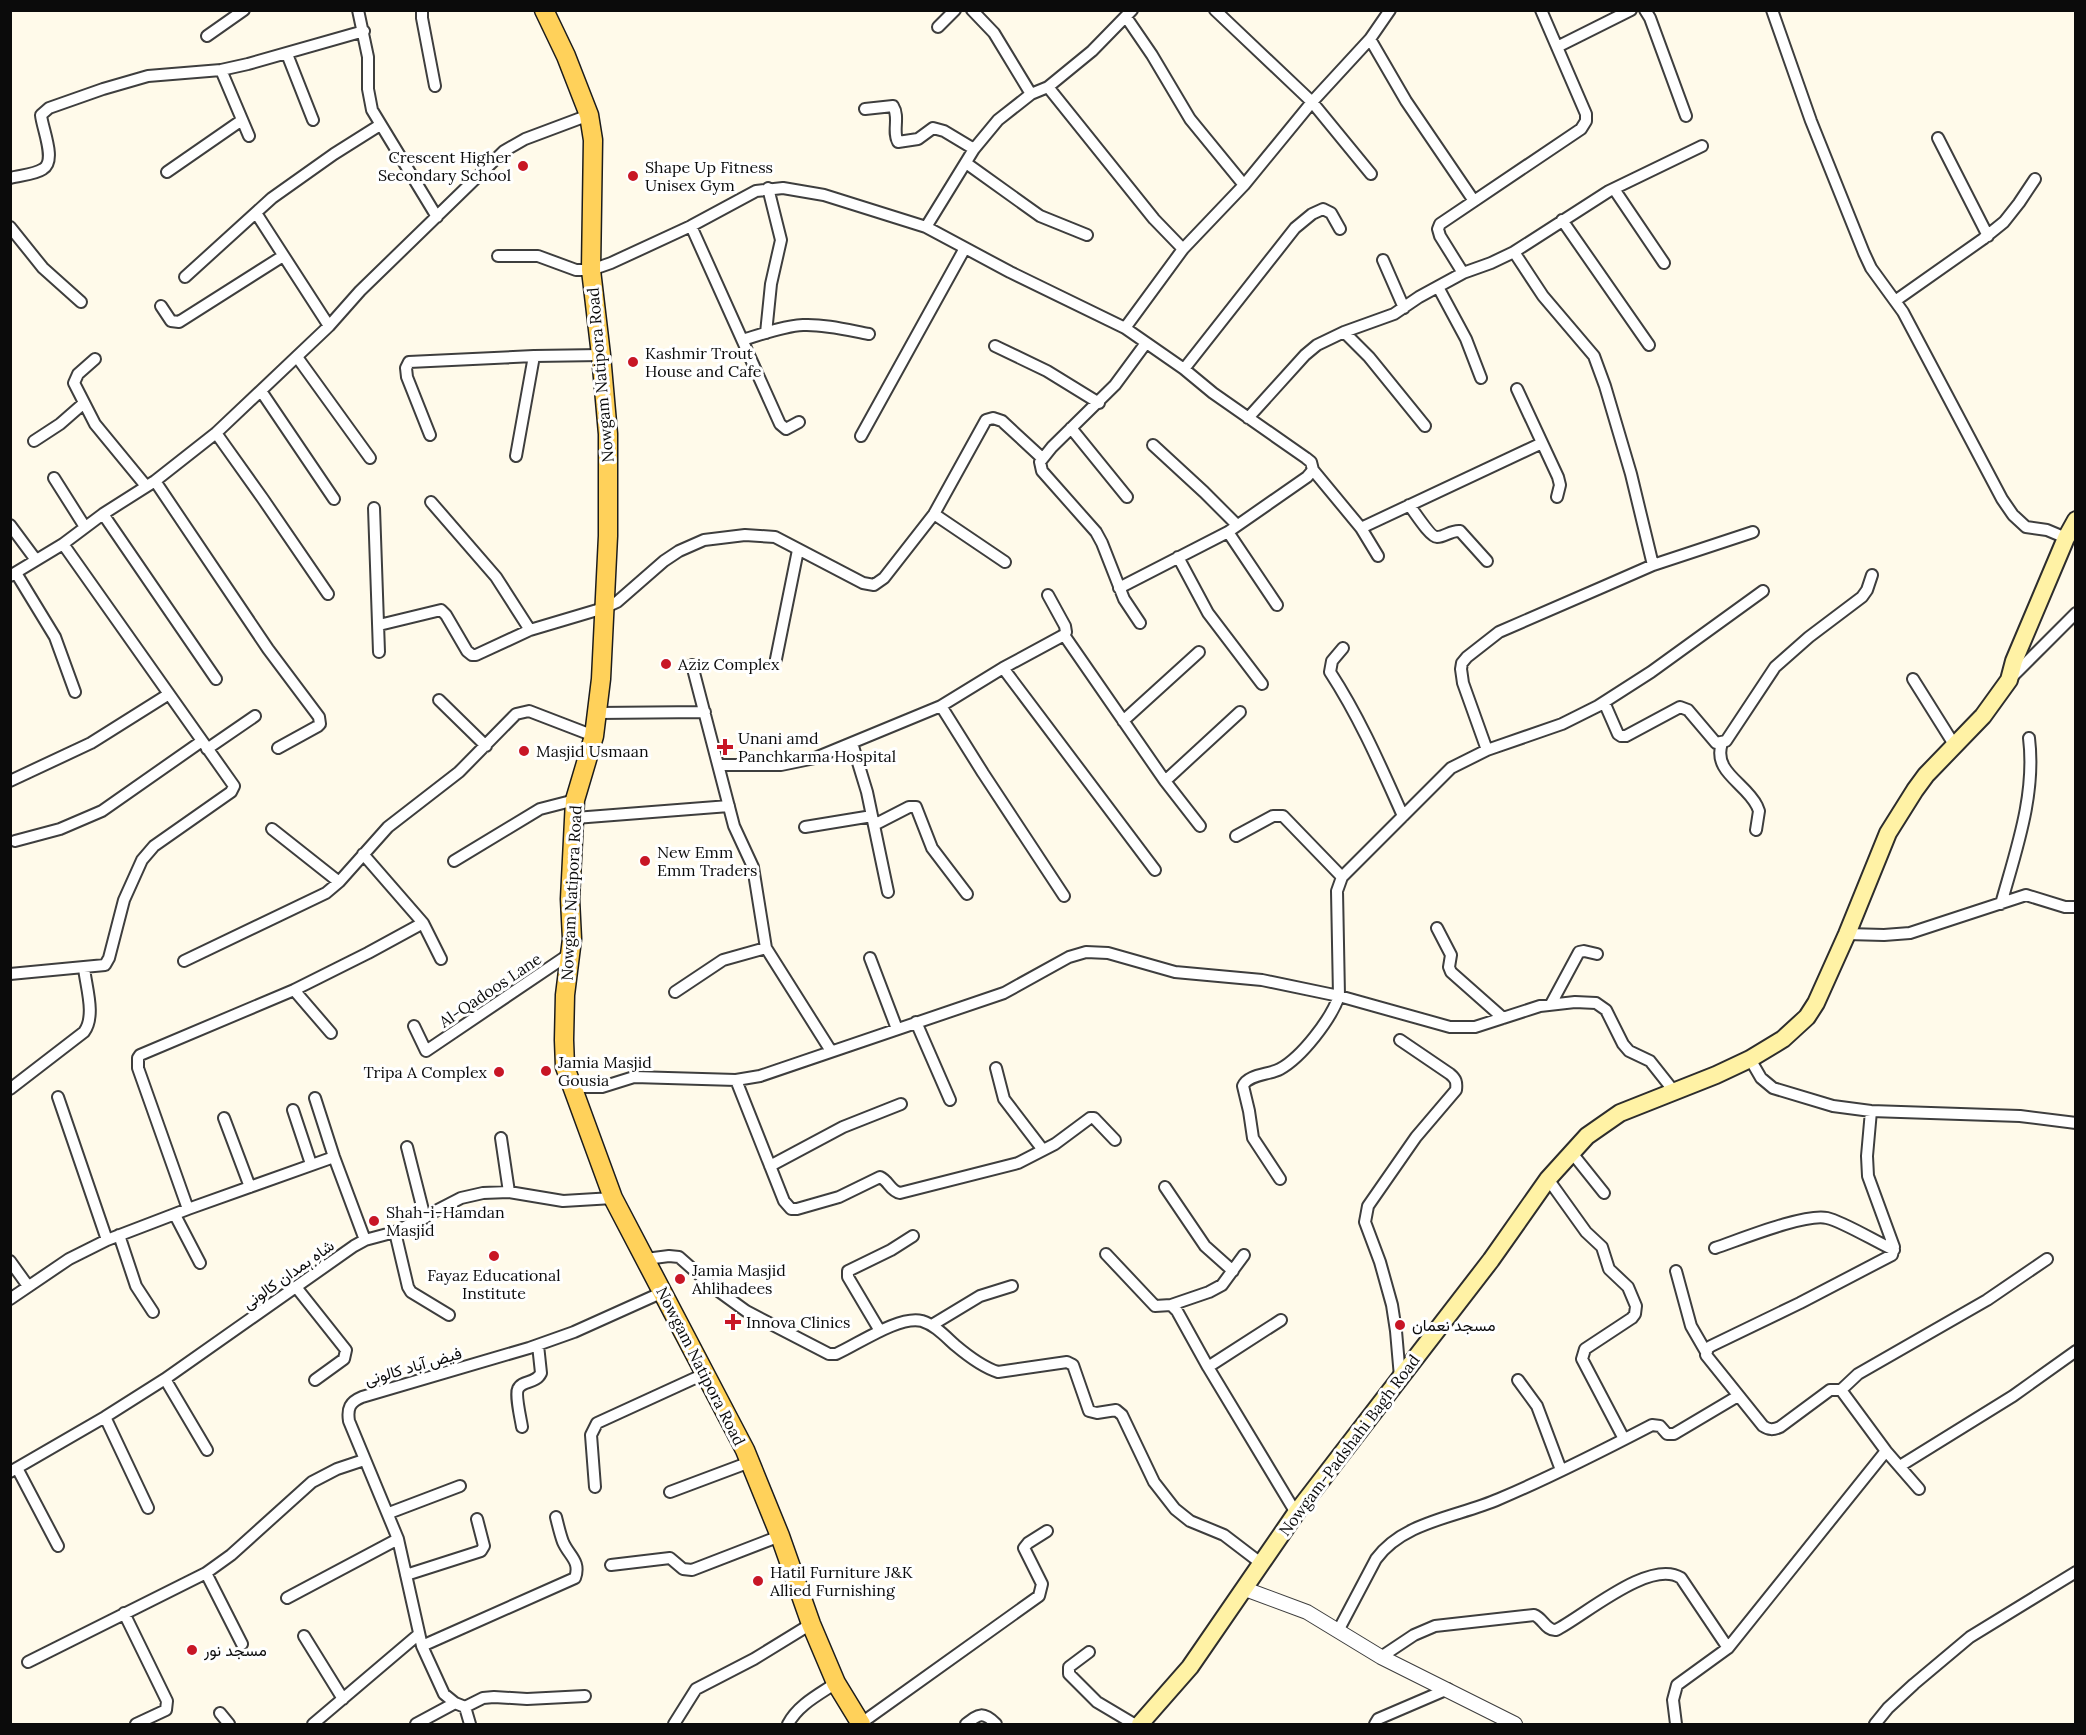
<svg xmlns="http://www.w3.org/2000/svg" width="2086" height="1735" font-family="Lora,Vazirmatn,serif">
<rect width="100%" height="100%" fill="#fffaea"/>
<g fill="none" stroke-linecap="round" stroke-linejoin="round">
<defs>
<path id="minor" d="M 358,10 L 368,57 L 368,89 L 372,110 L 437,217
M 422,10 L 422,18 L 435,86
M 972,10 L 994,33 L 1031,94
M 1215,10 L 1312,102 L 1371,174
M 1645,10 L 1650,18 L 1686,116
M 1772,10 L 1811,121 L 1864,253 L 1871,268 L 1903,312 L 2002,499 L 2013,515 L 2026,527 L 2047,530 L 2066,538
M 1126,17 L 1152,55 L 1190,119 L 1244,185
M 938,27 L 955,10
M 207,36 L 244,10
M 1370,39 L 1406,101 L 1474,201
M 1557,47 L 1631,10
M 287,54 L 313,120
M 221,70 L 249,136
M 1048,87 L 1154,219 L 1183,249
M 865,109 L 893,106 C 900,117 892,132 898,142 L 918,139 L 933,128 L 944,131 L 974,149
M 1938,138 L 1988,236
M 966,163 L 1040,216 L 1087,235
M 167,172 L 242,120
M 10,178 C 20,175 34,175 43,169 C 57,161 42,128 41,115 L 49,108 L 103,89 L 148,76 L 221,70 L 248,64 L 364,31
M 1614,189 L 1664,263
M 256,213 L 329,326
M 1562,220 L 1649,345
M 691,226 L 780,424 L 786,429 L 799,422
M 10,227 L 43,268 L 81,302
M 926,227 L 974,149 L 998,120 L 1031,94 L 1048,87 L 1092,51 L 1132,10
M 1514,252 L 1543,296 L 1594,356 L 1605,386 L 1631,474 L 1653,565
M 498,256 L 538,256 L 576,270 L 591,270 L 611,263 L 691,226 L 756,191 L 783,188 L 824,195 L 926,227 L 1010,272 L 1125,328 L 1184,369 L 1213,393 L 1306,458 L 1311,462 L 1313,470 L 1307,477 L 1228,532 L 1119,588
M 1383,260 L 1404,308
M 1463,273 L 1440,236 L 1438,229 L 1440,224 L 1581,129 L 1586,121 L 1586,114 L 1541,10
M 185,277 L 272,198 L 334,154 L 380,125
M 1438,287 L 1466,339 L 1481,378
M 1895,301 L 1983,239 L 2004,222 L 2019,203 L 2035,179
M 161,306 L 171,321 L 179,322 L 283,256
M 1125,328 L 1183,249 L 1244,185 L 1312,102 L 1370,39 L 1390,10
M 1344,332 L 1369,357 L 1425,426
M 766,333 L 771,284 L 781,240 L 768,188
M 743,340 C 762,334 783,326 803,325 C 825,324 848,330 869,334
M 995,346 L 1047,371 L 1099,403
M 297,357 L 370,458
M 95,359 L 78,374 L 74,383 L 95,424 L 146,486
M 1184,369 L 1295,228 L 1312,214 L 1323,209 L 1331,213 L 1340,229
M 1517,389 L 1558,477 L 1560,485 L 1557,497
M 261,391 L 334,499
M 1248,418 L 1305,355 L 1317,345 L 1344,332 L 1394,314 L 1419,297 L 1463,273 L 1491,263 L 1514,252 L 1609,191 L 1702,146
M 1071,428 L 1127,497
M 216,433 L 263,499 L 328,594
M 430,435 L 407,377 L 406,368 L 409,362 L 534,356 L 601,355
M 861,436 L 965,248
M 34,441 L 60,424 L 84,403
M 1153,445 L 1204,492 L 1237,525
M 516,456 L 534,356
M 1313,470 L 1361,528 L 1378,556
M 54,478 L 85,527
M 155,481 L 268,649 L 319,717 L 320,724 L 318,726 L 278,748
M 431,502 L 496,577 L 530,630
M 1409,505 C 1414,511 1430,537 1437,537 C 1445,537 1451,530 1460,531 L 1487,561
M 374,508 L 379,652
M 103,514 L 216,679
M 934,514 L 1005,562
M 10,525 L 36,560
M 1361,528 L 1542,443
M 1228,532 L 1277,605
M 1178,557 L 1208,613 L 1262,684
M 16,573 L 55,637 L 75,692
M 10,576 L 63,544 L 103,514 L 155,481 L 216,433 L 329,326 L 360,291 L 504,151 L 525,139 L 589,115
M 1140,623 L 1124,599 L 1102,543 L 1096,532 L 1042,471 L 1040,462 L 1052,447 L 1115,385 L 1146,343
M 379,625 L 441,610 L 446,615 L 467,651 L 472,655 L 476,655 L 530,630 L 604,608 L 617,602 L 664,561 L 679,551 L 704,540 L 745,535 L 775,537 L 863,583 L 874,585 L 884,578 L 934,514 L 986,420 L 993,418 L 1002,421 L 1042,458
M 1064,635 L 1165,781 L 1200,826
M 1343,648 L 1332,661 L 1330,672 C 1360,718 1381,767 1403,816
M 776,659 L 798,550
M 692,665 L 734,826 L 753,867 L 766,948 L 831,1051
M 1003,668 L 1155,870
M 1913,679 L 1955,746
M 2010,679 L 2076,613
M 439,700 L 486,746
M 1604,702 L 1618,734 L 1621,736 L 1626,736 L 1680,707 L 1688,710 L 1716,743 L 1726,741 L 1775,667 L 1809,637 L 1862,597 L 1867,590 L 1872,575
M 941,706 L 983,773 L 1064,896
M 597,713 L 705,712
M 1123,721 L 1199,652
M 852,743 L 867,792 L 888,892
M 1722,743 C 1712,772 1746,783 1757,806 L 1759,811 L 1756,830
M 207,749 L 255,716
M 1487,750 L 1463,683 L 1461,669 L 1462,663 L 1467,657 L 1499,632 L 1605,586 L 1653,565 L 1753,532
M 720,765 L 781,765 L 815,758 L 941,706 L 1003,668 L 1064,635 L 1066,632 L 1065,626 L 1048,595
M 10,781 L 91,743 L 169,694
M 1165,781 L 1240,712
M 575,818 L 729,806
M 874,825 L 909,807 L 916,807 L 932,848 L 967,894
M 805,827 L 872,816
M 272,829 L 339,882
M 1236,836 L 1273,816 L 1283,816 L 1342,877
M 15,841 L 60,829 L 102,811 L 202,741
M 363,854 L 423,923 L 441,959
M 454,861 L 540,809 L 575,800
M 2001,904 C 2016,850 2036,795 2029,738
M 1437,928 L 1451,955 L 1449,967 L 1451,972 L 1503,1018
M 1847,934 L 1884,935 L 1910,933 L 2026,895 L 2065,907 L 2076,907
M 870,958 L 897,1029
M 184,961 L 326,893 L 339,882 L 388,827 L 459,772 L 516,714 L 529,711 L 594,736
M 10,974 L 105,965 L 109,958 L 124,900 L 142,860 L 154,846 L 231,792 L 234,786 L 63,544
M 294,990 L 331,1033
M 675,992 L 723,960 L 766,948
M 1551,1004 L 1579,952 L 1584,951 L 1597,954
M 916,1022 L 950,1100
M 414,1026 L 426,1051 L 571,953
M 1400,1040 L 1450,1074 C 1456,1079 1457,1082 1456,1090 L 1416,1137 L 1368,1206 L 1365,1222 L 1380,1262 L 1392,1305 L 1396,1331 L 1400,1377
M 1750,1059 L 1761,1078 L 1773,1088 L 1833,1106 L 1871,1111 L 2020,1116 L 2076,1123
M 996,1068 L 1004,1099 L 1043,1150
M 736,1080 L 784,1201 L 791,1209 L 797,1209 L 839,1197 L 880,1177 C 889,1181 890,1191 900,1193 L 1018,1163 L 1055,1144 L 1090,1118 L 1094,1118 L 1115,1140
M 571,1087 L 602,1087 L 634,1077 L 736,1080 L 760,1076 L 1004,993 L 1069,957 L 1086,952 L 1108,953 L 1175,972 L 1262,980 L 1339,996 L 1450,1027 L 1475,1027 L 1540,1006 L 1575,1002 L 1596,1003 L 1606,1010 L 1623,1044 L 1629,1051 L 1650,1061 L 1673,1090
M 10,1089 L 84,1032 C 96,1016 86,987 84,968
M 58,1097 L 107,1240
M 315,1098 L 334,1157 L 365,1240
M 293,1110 L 311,1164
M 1871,1111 L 1867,1156 L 1868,1176 L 1894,1247 L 1892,1255 L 1800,1303 L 1711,1346 L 1708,1348 L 1706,1355 L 1763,1426 C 1769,1430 1773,1430 1780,1427 L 1830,1390 L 1841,1390 L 1886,1451 L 1919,1489
M 224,1118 L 250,1187
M 501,1138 L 509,1192
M 407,1147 L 425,1218
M 1572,1153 L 1604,1193
M 770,1166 L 843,1127 L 901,1104
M 1280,1179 L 1253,1138 L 1249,1111 L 1243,1086 C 1248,1074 1269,1075 1280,1069 C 1302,1057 1331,1019 1339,996 L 1337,891 L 1342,877 L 1451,768 L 1487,750 L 1562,724 L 1598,706 L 1651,672 L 1763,591
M 1548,1179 L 1586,1232 L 1602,1247 L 1609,1269 L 1628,1287 L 1636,1306 L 1635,1314 L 1632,1318 L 1585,1349 L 1582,1359 L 1624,1439
M 1165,1187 L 1205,1246 L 1233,1271
M 188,1209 L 138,1068 L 138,1058 L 140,1055 L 294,990 L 368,953 L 423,923
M 175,1215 L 200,1263
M 395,1232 L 408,1287 L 411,1292 L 449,1315
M 119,1235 L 136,1286 L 153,1312
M 1715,1248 C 1739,1240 1805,1213 1827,1218 C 1844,1222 1876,1242 1894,1250
M 1106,1254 L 1155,1306 L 1171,1305 L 1177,1311 L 1208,1367 L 1296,1513
M 646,1259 L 669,1256 L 679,1257 L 713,1287 L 746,1311 L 829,1354 L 836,1354 C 857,1345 899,1315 922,1321 C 935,1325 945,1336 955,1345 C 968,1356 982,1367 998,1372 L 1067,1362 L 1073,1365 L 1089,1411 L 1097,1413 L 1116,1410 L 1122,1415 L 1154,1482 L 1175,1509 L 1190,1521 L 1224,1535 L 1262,1564
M 10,1261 L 28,1286
M 1676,1271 L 1691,1326 L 1706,1352
M 296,1287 L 346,1350 L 344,1359 L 315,1380
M 10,1299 L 69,1259 L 107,1240 L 188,1209 L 334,1157
M 1171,1305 L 1209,1292 L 1222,1285 L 1244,1255
M 932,1325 L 980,1296 L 1012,1286
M 880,1331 L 848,1277 L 848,1271 L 891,1250 L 913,1236
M 1208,1367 L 1281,1320
M 165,1379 L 207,1450
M 1518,1380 L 1537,1406 L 1561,1470
M 1841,1390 L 1858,1374 L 1987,1300 L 2047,1259
M 105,1417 L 148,1508
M 522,1427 C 521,1420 515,1395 518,1389 C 522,1380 536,1384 541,1373 L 538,1345
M 1900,1466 L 2013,1396 L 2076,1351
M 17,1468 L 58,1546
M 10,1472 L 105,1417 L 165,1379 L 354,1246 L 365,1240 L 395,1232 L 461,1198 L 483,1193 L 509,1192 L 563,1201 L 613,1198
M 595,1487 L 591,1435 L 597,1423 L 704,1374
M 670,1492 L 750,1462
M 389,1513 L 460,1486
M 611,1565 L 670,1558 L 683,1569 L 692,1570 L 780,1536
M 206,1573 L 242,1644
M 406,1575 L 481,1551 L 484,1546 L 477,1519
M 287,1598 L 398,1539
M 124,1613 L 167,1701 L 166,1710 L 136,1724
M 1338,1631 L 1376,1559 C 1404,1521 1458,1517 1499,1499 C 1551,1477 1602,1451 1652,1425 L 1660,1426 L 1667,1434 L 1674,1434 L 1738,1396
M 304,1636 L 343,1699
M 422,1646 L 575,1578 C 581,1561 569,1556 563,1542 C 560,1534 558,1525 556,1517
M 1089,1652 L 1069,1667 L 1069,1674 L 1097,1702 L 1134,1724
M 1381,1657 L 1414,1635 L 1435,1626 L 1534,1615 C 1543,1618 1546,1631 1556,1630 C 1584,1616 1650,1558 1681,1578 L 1728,1648
M 28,1662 L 206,1573 L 231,1555 L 312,1482 L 337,1469 L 364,1460
M 465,1707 L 455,1703 L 444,1694 L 422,1646 L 398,1539 L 349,1421 C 347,1408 350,1402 362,1397 L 529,1348 L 574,1332 L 663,1292
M 465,1707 L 483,1698 L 494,1697 L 527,1699 L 585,1696
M 465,1707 L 470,1724
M 220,1713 L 229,1724
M 313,1724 L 419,1634
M 416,1724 L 455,1703
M 674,1724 L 696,1689 L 754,1659 L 811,1624
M 788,1724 C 798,1705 818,1695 836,1683
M 860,1724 L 1039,1596 L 1042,1584 L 1024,1548 L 1028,1543 L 1047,1531
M 966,1724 C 979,1714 983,1711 996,1724
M 1375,1724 L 1378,1719 L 1448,1689
M 1676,1724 L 1673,1700 L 1677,1685 L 1728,1648 L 1886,1451
M 1875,1724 L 1888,1708 L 1914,1684 L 1970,1637 L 2076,1572"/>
<path id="tertiary" d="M 1245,1589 L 1307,1612 L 1381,1657 L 1515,1724"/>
<path id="secondary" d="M 1140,1724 L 1190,1667 L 1296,1513 L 1491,1260 L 1548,1179 L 1587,1136 L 1620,1113 L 1716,1075 L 1750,1059 L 1783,1039 L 1807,1017 L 1816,1003 L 1847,934 L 1888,833 L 1915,790 L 1926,775 L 1983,716 L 2009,680 L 2014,661 L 2066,538 L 2076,520"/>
<path id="primary" d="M 544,10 L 566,56 L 589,115 L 593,140 L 591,270 L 601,355 L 608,434 L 608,536 L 601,679 L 594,736 L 575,800 L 570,899 L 572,939 L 565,995 L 564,1040 L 565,1067 L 613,1198 L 745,1450 L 780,1536 L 811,1624 L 836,1683 L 861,1724"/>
</defs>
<use href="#minor" stroke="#3e3e3e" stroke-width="14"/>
<use href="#tertiary" stroke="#3e3e3e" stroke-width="16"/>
<use href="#secondary" stroke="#2d2d2d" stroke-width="20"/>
<use href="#primary" stroke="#1c1c1c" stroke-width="21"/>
<use href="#minor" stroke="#fff" stroke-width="10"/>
<use href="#tertiary" stroke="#fff" stroke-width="14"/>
<use href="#secondary" stroke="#fff2a5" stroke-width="16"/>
<use href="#primary" stroke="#ffd15a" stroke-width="18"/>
</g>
<g fill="#c81625" stroke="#fff" stroke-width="2">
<circle cx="523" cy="166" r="6"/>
<circle cx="633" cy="176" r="6"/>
<circle cx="633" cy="362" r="6"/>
<circle cx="666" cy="664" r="6"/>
<path d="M722 738h6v6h6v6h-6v6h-6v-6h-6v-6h6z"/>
<circle cx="524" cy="751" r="6"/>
<circle cx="645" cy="861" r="6"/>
<circle cx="546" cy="1071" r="6"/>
<circle cx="499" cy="1072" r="6"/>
<circle cx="374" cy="1221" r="6"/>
<circle cx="494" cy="1256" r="6"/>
<circle cx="680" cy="1279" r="6"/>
<path d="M730 1313h6v6h6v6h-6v6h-6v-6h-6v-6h6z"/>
<circle cx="1400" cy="1325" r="6"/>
<circle cx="758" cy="1581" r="6"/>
<circle cx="192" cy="1650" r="6"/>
</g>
<g text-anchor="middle" stroke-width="6" stroke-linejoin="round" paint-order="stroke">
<g font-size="16" fill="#0b0b0b" stroke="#fff" text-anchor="start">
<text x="511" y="163" text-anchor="end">Crescent Higher<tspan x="511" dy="18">Secondary School</tspan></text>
<text x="645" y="173">Shape Up Fitness<tspan x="645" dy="18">Unisex Gym</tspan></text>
<text x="645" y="359">Kashmir Trout<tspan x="645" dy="18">House and Cafe</tspan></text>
<text x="678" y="670">Aziz Complex</text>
<text x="738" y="744">Unani amd<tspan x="738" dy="18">Panchkarma Hospital</tspan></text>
<text x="536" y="757">Masjid Usmaan</text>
<text x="657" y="858">New Emm<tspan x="657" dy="18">Emm Traders</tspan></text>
<text x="558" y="1068">Jamia Masjid<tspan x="558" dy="18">Gousia</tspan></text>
<text x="487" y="1078" text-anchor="end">Tripa A Complex</text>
<text x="386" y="1218">Shah-i-Hamdan<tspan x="386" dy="18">Masjid</tspan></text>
<text x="692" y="1276">Jamia Masjid<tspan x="692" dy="18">Ahlihadees</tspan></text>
<text x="494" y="1281" text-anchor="middle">Fayaz Educational<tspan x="494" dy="18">Institute</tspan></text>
<text x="746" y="1328">Innova Clinics</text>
<text x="1412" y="1331">مسجد نعمان</text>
<text x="770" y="1578">Hatil Furniture J&amp;K<tspan x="770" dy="18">Allied Furnishing</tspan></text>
<text x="204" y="1656">مسجد نور</text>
</g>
<g font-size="16" fill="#0b0b0b" stroke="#fff">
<text transform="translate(600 375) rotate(-95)" y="6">Nowgam Natipora Road</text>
<text transform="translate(571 893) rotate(-87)" y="6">Nowgam Natipora Road</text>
<text transform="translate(490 990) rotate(-34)" y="6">Al-Qadoos Lane</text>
<text transform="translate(288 1274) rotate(-35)" y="6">شاہِ ہمدان کالونی</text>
<text transform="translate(413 1366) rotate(-16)" y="6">فیض آباد کالونی</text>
<text transform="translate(701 1366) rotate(63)" y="6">Nowgam Natipora Road</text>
<text transform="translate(1349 1445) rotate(-53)" y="6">Nowgam-Padshahi Bagh Road</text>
</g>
</g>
<rect width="2086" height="1735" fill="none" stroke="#0b0b0b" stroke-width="24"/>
</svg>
